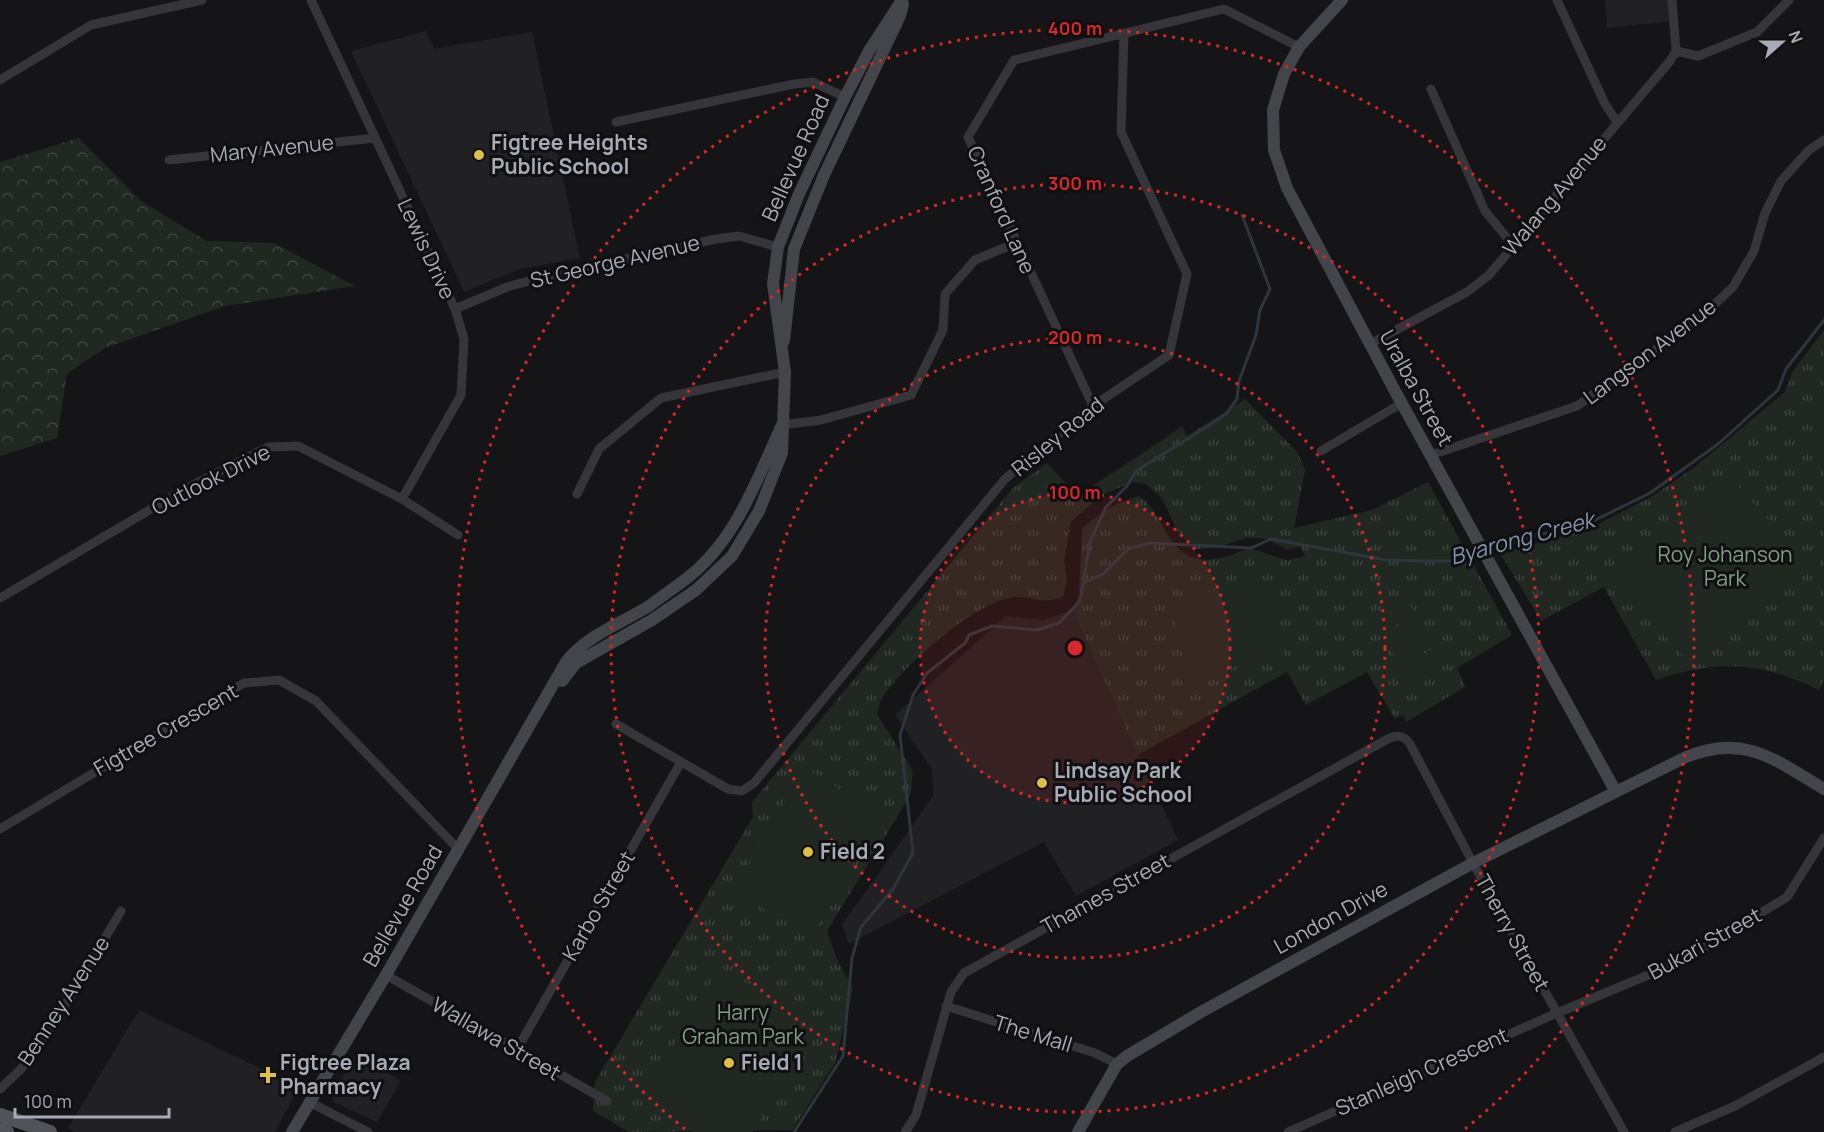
<svg xmlns="http://www.w3.org/2000/svg" width="1824" height="1132" font-family="Manrope,sans-serif">
<defs>
<pattern id="forest-crowns" width="20" height="18" patternUnits="userSpaceOnUse" patternTransform="scale(1.5)"><rect width="20" height="18" fill="#212822"/><path d="M2 6a3 3 0 1 1 6 0M12 15a3 3 0 1 1 6 0" fill="none" stroke="#3e4440"/></pattern>
<pattern id="park-tufts" width="24" height="20" patternUnits="userSpaceOnUse" patternTransform="scale(1.5)"><rect width="24" height="20" fill="#212822"/><path d="M3 7l-1-3M5 7V3M7 7l1-3M15 17l-1-3M17 17v-4M19 17l1-3" fill="none" stroke="#3e4440"/></pattern>
</defs>
<rect width="100%" height="100%" fill="#151416"/>
<path fill="#212023" d="M 1605,0 L 1672,0 L 1674,21 L 1607,28 Z
M 426,31 L 434,49 L 532,32 L 580,258 L 520,269 L 464,292 L 351,51 Z
M 1072,610 L 1178,840 L 1076,896 L 1044,842 L 849,944 L 842,925 L 933,796 L 932,769 L 895,715 L 1006,616 L 1044,620 Z
M 139,1010 L 299,1087 L 275,1132 L 76,1132 L 68,1128 Z
M 356,1054 L 401,1081 L 377,1122 L 333,1102 L 331,1095 Z"/>
<path fill="url(#forest-crowns)" d="M 79,138 L 141,201 L 207,241 L 274,243 L 355,286 L 225,306 L 105,348 L 67,374 L 57,438 L 0,456 L 0,162 Z"/>
<path fill="url(#park-tufts)" d="M 1824,330 L 1824,680 L 1819,690 C 1760,662 1719,659 1656,680 L 1604,587 L 1541,621 L 1500,553 L 1587,530 L 1651,497 L 1695,467 L 1785,392 L 1793,371 Z
M 1245,399 L 1297,452 L 1305,470 L 1294,528 L 1372,510 L 1428,482 L 1512,635 L 1457,668 L 1465,687 L 1406,722 L 1403,715 L 1395,719 L 1367,672 L 1306,705 L 1287,672 L 1138,755 L 1072,610 L 1079,596 L 1082,529 C 1098,514 1117,501 1139,496 C 1152,505 1157,516 1164,529 C 1187,570 1213,563 1249,548 L 1287,560 L 1305,556 L 1300,546 L 1287,550 C 1244,522 1236,551 1195,549 L 1177,531 L 1162,498 L 1146,484 L 1132,482 L 1100,496 L 1071,522 L 1064,560 L 1067,580 L 1063,597 C 1042,605 1034,596 1014,597 C 978,600 902,666 883,697 C 880,701 879,709 877,714 L 913,771 L 910,796 L 827,931 L 838,962 L 853,988 L 835,1063 L 792,1130 L 629,1132 L 593,1111 L 595,1082 L 753,817 L 752,802 L 1013,488 L 1047,463 L 1078,496 C 1112,472 1148,451 1182,426 L 1187,436 Z"/>
<path fill="#212822" d="M 1824,386 L 1824,454 C 1806,434 1811,407 1824,386 Z
M 1726,474 L 1807,561 L 1694,667 L 1613,580 Z
M 1271,581 L 1285,655 L 1187,675 L 1172,599 Z
M 1407,599 L 1415,614 L 1382,632 L 1374,617 Z
M 1420,624 L 1428,639 L 1395,657 L 1387,641 Z
M 1433,649 L 1442,665 L 1409,682 L 1401,667 Z
M 805,768 L 882,814 L 811,936 L 733,891 Z
M 720,967 L 816,1024 L 753,1132 L 693,1132 L 642,1102 Z"/>
<g fill="none" stroke-linecap="round" stroke-linejoin="round">
<path stroke="#2f353d" stroke-width="3" d="M 1486,552 L 1538,535 L 1585,525 L 1650,493 L 1718,444 L 1778,390 L 1786,369 L 1824,320
M 1085,582 L 1103,574 L 1128,549 L 1149,543 L 1251,548 L 1271,539 L 1386,560 L 1426,561 L 1456,561 L 1480,554
M 794,1132 L 843,1056 L 852,958 L 861,927 L 893,889 L 913,853 L 900,735 L 913,695 L 927,673 L 965,643 L 969,635 L 992,626 L 1037,630 L 1059,623 L 1080,601 L 1090,542 L 1106,507 L 1127,486 L 1136,471 L 1208,426 L 1226,414 L 1237,399 L 1239,381 L 1256,335 L 1260,310 L 1270,289 L 1242,215"/>
<path stroke="#36363a" stroke-width="9" d="M 311,0 L 455,309 L 464,339 L 461,395 L 402,499
M 1557,0 L 1605,104 L 1617,122
M 1676,51 L 1698,56 L 1757,32 L 1789,0
M 0,80 L 91,25 L 202,0
M 1431,89 L 1485,211 L 1513,245
M 616,122 L 794,84 L 813,82 L 845,97
M 169,160 L 375,138
M 455,309 L 507,287 L 536,279 L 716,239 L 739,236 L 778,247
M 1370,344 L 1467,292 L 1489,275 L 1670,61 L 1676,51 L 1672,0
M 1093,406 L 968,137 L 1014,60 L 1224,9 L 1299,47
M 782,425 L 821,420 L 911,395 L 943,330 L 945,294 L 975,260 L 1016,243
M 1321,451 L 1402,403
M 1431,455 L 1577,406 L 1700,318 L 1733,287 L 1754,251 L 1765,213 L 1781,181 L 1809,150 L 1824,140
M 577,494 L 599,449 L 661,398 L 785,372
M 0,598 L 185,489 L 268,447 L 298,446 L 402,499 L 458,535
M 616,724 L 728,789 L 742,791 L 754,783 L 1005,479 L 1093,406 L 1169,355 L 1187,274 L 1121,132 L 1124,33
M 0,829 L 244,683 L 279,680 L 316,701 L 458,849
M 386,975 L 607,1101
M 946,1006 L 1095,1053 L 1117,1064
M 516,1051 L 681,762
M 0,1089 L 20,1070 L 50,1030 L 121,911
M 309,1102 L 368,1132
M 905,1132 L 916,1115 L 951,992 L 964,973 L 1386,740 C 1396,735 1403,734 1410,744 L 1473,863 L 1624,1132
M 1288,1132 L 1557,1013 L 1682,961 L 1787,897 L 1824,838
M 1675,1132 L 1735,1106 L 1824,1057"/>
<path stroke="#44454a" stroke-width="12" d="M 1342,0 L 1299,47 L 1284,74 L 1273,110 L 1274,150 L 1287,188 L 1395,391 L 1616,792
M 784,341 L 794,249 L 824,175 L 900,16 L 903,4
M 562,681 L 576,663 L 652,620 L 696,590 L 732,556 L 759,511 L 782,453 L 785,372 L 773,284 L 778,247 L 799,194 L 845,97 L 869,51 L 902,0
M 292,1132 L 386,975 L 566,662 C 587,635 620,624 649,606 C 661,597 674,588 686,579 C 736,541 757,479 782,425
M 1078,1132 L 1117,1064 L 1127,1056 L 1201,1012 L 1473,863 L 1686,757 C 1745,733 1775,760 1824,789"/>
<path stroke="#525359" stroke-width="14" d="M 0,1115 L 50,1132
M 0,1130 L 7,1132"/>
</g>
<circle cx="1075" cy="648" r="155" fill="#d62828" fill-opacity=".12"/>
<g fill="none" stroke="#d62828" stroke-width="3" stroke-dasharray="3 6">
<circle cx="1075" cy="648" r="155"/>
<circle cx="1075" cy="648" r="310"/>
<circle cx="1075" cy="648" r="464"/>
<path d="M685 1129A619 619 0 1 1 1465 1129"/>
</g>
<g fill="#dfbe44" stroke="#100f11" stroke-width="2">
<circle cx="479" cy="155" r="6"/>
<circle cx="1042" cy="783" r="6"/>
<circle cx="808" cy="852" r="6"/>
<circle cx="729" cy="1063" r="6"/>
<path d="M265 1066h6v6h6v6h-6v6h-6v-6h-6v-6h6z"/>
</g>
<g text-anchor="middle" stroke-width="6" stroke-linejoin="round" paint-order="stroke">
<g font-size="21" font-weight="bold" fill="#a8aab5" stroke="#100f11" text-anchor="start">
<text x="491" y="150">Figtree Heights<tspan x="491" dy="24">Public School</tspan></text>
<text x="1054" y="778">Lindsay Park<tspan x="1054" dy="24">Public School</tspan></text>
<text x="820" y="859">Field 2</text>
<text x="280" y="1070">Figtree Plaza<tspan x="280" dy="24">Pharmacy</tspan></text>
<text x="741" y="1070">Field 1</text>
</g>
<g font-size="21" fill="#a8aab5" stroke="#100f11">
<text transform="translate(272 149) rotate(-6)" y="7">Mary Avenue</text>
<text transform="translate(796 158) rotate(-66)" y="7">Bellevue Road</text>
<text transform="translate(1555 196) rotate(-50)" y="7">Walang Avenue</text>
<text transform="translate(1001 210) rotate(66)" y="7">Cranford Lane</text>
<text transform="translate(426 249) rotate(65)" y="7">Lewis Drive</text>
<text transform="translate(615 262) rotate(-13)" y="7">St George Avenue</text>
<text transform="translate(1650 352) rotate(-37)" y="7">Langson Avenue</text>
<text transform="translate(1416 388) rotate(61)" y="7">Uralba Street</text>
<text transform="translate(1058 437) rotate(-39)" y="7">Risley Road</text>
<text transform="translate(211 480) rotate(-27)" y="7">Outlook Drive</text>
<text transform="translate(166 730) rotate(-30)" y="7">Figtree Crescent</text>
<text transform="translate(1106 894) rotate(-29)" y="7">Thames Street</text>
<text transform="translate(403 906) rotate(-60)" y="7">Bellevue Road</text>
<text transform="translate(599 906) rotate(-60)" y="7">Karbo Street</text>
<text transform="translate(1331 918) rotate(-29)" y="7">London Drive</text>
<text transform="translate(1512 933) rotate(61)" y="7">Therry Street</text>
<text transform="translate(1705 944) rotate(-29)" y="7">Bukari Street</text>
<text transform="translate(64 1001) rotate(-57)" y="7">Benney Avenue</text>
<text transform="translate(1033 1034) rotate(17)" y="7">The Mall</text>
<text transform="translate(496 1039) rotate(30)" y="7">Wallawa Street</text>
<text transform="translate(1422 1072) rotate(-24)" y="7">Stanleigh Crescent</text>
</g>
<g font-size="21" fill="#809e86" stroke="#100f11">
<text x="1725" y="562">Roy Johanson<tspan x="1725" dy="24">Park</tspan></text>
<text x="743" y="1020">Harry<tspan x="743" dy="24">Graham Park</tspan></text>
</g>
<g font-size="22" font-style="italic" fill="#8293ac" stroke="#100f11">
<text transform="translate(1522 538) rotate(-15)" y="8">Byarong Creek</text>
</g>
</g>
<circle cx="1075" cy="648" r="9" fill="#d62828" stroke="#100f11" stroke-width="3"/>
<g font-size="18" text-anchor="middle" font-weight="bold" fill="#d62828" stroke="#100f11" stroke-width="6" stroke-linejoin="round" paint-order="stroke">
<text x="1075" y="35">400 m</text>
<text x="1075" y="190">300 m</text>
<text x="1075" y="344">200 m</text>
<text x="1075" y="499">100 m</text>
</g>
<g transform="translate(1782 42) rotate(69)" stroke="#100f11" stroke-width="4.5" paint-order="stroke">
<path d="M0-4.5L10 22L0 15L-10 22Z" fill="#a8aab5"/>
<text y="-9" font-size="16" font-weight="bold" text-anchor="middle" fill="#a8aab5">N</text>
</g>
<path d="M15 1108v9h154v-9" fill="none" stroke="#a8aab5" stroke-width="3"/>
<text x="24" y="1108" font-size="18" fill="#a8aab5" stroke="#100f11" stroke-width="4.5" paint-order="stroke">100 m</text>
</svg>
